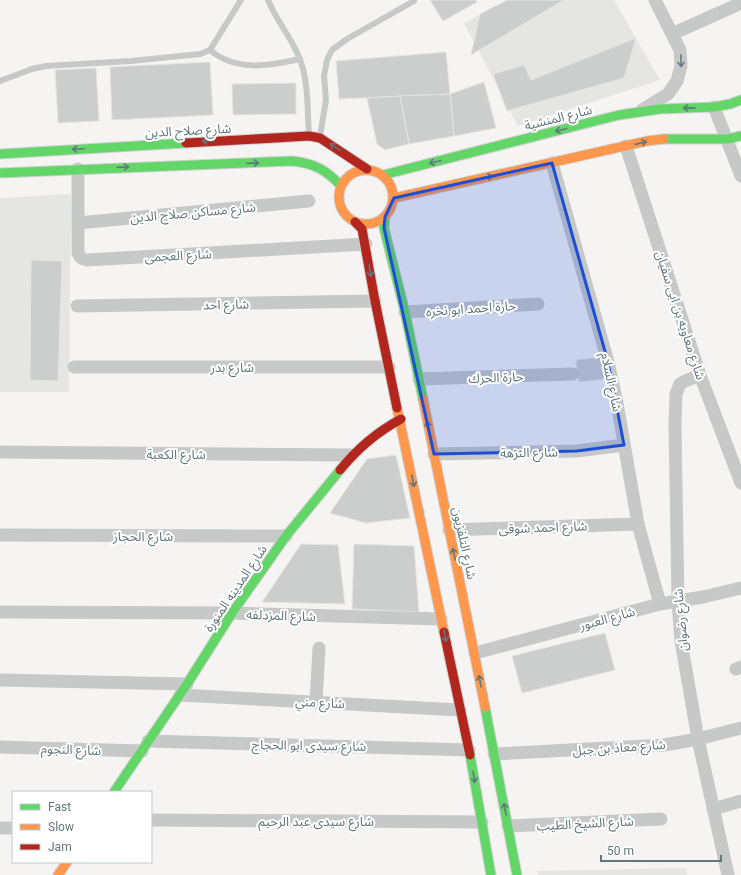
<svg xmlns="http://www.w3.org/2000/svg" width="741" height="875" font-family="Roboto,'Noto Sans Arabic',sans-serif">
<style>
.built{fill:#e5e6e4}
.building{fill:#cccece;stroke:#e4e4e3}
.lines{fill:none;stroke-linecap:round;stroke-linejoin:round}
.fast-casing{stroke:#d0d1d1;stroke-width:11}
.slow-casing{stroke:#d0d1d1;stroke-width:11}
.jam-casing{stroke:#d0d1d1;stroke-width:11}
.lane{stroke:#c7c9c9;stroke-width:6}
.street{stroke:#c7c9c9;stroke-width:13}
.fast{stroke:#63d668;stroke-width:9}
.slow{stroke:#ff974d;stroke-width:9}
.jam{stroke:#b3261e;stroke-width:9}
.oneway{stroke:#657b82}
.oneway2{stroke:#60777e}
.marked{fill:#1d4ed8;fill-opacity:0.2;stroke:#1d4ed8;stroke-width:3;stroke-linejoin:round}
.labels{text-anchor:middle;stroke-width:4;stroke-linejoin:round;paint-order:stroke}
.street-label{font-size:13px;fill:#60777e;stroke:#fff}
</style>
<rect width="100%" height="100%" fill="#f5f4f3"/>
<g class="built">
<path d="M507 0H614L660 80 518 126 464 23Z"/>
<path d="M71 194 69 392H0V198Z"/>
<path d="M686 868 687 875H538L537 871Z"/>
</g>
<g class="building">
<path d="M430 0H476L477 2 443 21Z"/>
<path d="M430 0H476L477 2 443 21Z"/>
<path d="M507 0H564L471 55 480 14Z"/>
<path d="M636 38 624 78 507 111 493 74 524 65 531 80Z"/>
<path d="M446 52 450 94 339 99 336 61Z"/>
<path d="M210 62 213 115 112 120 110 67Z"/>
<path d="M96 68 99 121 58 123 55 70Z"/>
<path d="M484 82 496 128 454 136 450 94Z"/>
<path d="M296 83V114L233 115 232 84Z"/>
<path d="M450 94 454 136 409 144 400 96Z"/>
<path d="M400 96 409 144 385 150 377 144 367 98Z"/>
<path d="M31 260 62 261 58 381 30 380Z"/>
<path d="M602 357 605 379 579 382 576 360Z"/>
<path d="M396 455 410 518 366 523 330 513 367 459Z"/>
<path d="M301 544 338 545 345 604 262 602Z"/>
<path d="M354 544 414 546 419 612 352 609Z"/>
<path d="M605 633 615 670 522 693 512 656Z"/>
</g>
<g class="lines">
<g class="fast-casing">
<g id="fast">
<path d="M664 139H727L741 136"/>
<path d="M0 154 186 143"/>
<path d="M0 173 292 161C313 163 327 170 341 186"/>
<path d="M383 175 619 115 660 109 714 107 730 104 741 100"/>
<path d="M385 217 384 228 405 312 423 399"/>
<path d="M485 707 517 875"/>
<path d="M470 755 491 875"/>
<path d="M114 792 187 684 232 613 286 536 340 470"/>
</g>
</g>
<g class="slow-casing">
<g id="slow">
<circle cx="366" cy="197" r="27"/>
<path d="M394 198 647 141 664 139"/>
<path d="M423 399 485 707"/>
<path d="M397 408 444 632"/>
<path d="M58 875 67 862"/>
</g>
</g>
<g class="jam-casing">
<g id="jam">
<path d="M186 143 309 136 320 138 367 169"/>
<path d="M355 222 362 229 375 301 397 408"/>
<path d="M340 470C357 449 377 432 401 419"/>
<path d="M444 632 470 755"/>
</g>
</g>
<g class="lane">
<path d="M268 0C276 20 291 37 299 57 309 81 307 109 309 134"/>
<path d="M210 50C236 72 269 66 300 59"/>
<path d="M0 81 32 69 46 66 131 61 200 54 210 50 241 0"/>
<path d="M320 136 326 100 324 76 327 60 332 50 347 39 414 1"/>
</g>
<g class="street">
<path d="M672 34 741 3"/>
<path d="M714 107 741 176"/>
<path d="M642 110 668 94 677 81 681 66 680 50 655 0"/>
<path d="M626 146 700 375 741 483"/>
<path d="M552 163 608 362 617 403 638 524 660 604"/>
<path d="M78 169V253C80 258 82 259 87 260L366 244"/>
<path d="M78 223 309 201"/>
<path d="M77 306 375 301"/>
<path d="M405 312 538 304"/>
<path d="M74 367H389"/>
<path d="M700 375 685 381 680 384 676 394 675 426 678 601 681 641 698 739 728 875"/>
<path d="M419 379 573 374"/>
<path d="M0 452 352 455"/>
<path d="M434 454 577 451 624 445"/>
<path d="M449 530 638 524"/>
<path d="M0 535 286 536"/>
<path d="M0 612 232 613 441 619"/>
<path d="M475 653 660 604 703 597 741 588"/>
<path d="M736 669 741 667"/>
<path d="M0 680 187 684"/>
<path d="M180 695 460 710"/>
<path d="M316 702 319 648"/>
<path d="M148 741 469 750"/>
<path d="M0 747 142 751"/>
<path d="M494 754 664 745 698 739 741 728"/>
<path d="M713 809 741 801"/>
<path d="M151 820 482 822"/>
<path d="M508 826 661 819"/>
<path d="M0 828H13"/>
</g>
<use href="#fast" class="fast"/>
<use href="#slow" class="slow"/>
<use href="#jam" class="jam"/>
</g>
<defs><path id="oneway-shaft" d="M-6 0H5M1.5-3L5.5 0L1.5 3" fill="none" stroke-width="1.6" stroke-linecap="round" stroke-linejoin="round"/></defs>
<use class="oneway" href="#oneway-shaft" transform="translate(681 61) rotate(89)"/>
<g class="oneway2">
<use href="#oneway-shaft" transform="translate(689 108) rotate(179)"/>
<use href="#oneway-shaft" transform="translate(561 130) rotate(166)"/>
<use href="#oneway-shaft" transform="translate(208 141) rotate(177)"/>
<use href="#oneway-shaft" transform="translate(641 143) rotate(-13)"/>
<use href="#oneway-shaft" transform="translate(335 147) rotate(-148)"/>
<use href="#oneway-shaft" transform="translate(78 149) rotate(177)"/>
<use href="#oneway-shaft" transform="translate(435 162) rotate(166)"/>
<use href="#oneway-shaft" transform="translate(253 163) rotate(-2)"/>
<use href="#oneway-shaft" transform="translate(123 167) rotate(-2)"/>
<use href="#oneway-shaft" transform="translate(487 177) rotate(-13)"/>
<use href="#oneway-shaft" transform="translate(370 271) rotate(80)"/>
<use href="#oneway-shaft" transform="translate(428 427) rotate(-101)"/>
<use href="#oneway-shaft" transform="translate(413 481) rotate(78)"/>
<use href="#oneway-shaft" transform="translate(454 554) rotate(-102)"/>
<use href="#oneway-shaft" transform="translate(445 636) rotate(78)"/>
<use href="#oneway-shaft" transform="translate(480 681) rotate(-101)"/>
<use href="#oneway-shaft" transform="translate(474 777) rotate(80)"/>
<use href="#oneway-shaft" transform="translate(505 809) rotate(-101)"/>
</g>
<path class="marked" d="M552 163 608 362 624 445 577 451 434 454 384 228 385 217 394 198Z"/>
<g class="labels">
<g class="street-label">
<text transform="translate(558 117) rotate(-14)" y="5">شارع المنشية</text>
<text transform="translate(188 130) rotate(-3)" y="5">شارع صلاح الدين</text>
<text transform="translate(193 212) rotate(-5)" y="5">شارع مساكن صلاح الدين</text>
<text transform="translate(178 255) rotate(-3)" y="5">شارع العجمى</text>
<text transform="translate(226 304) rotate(-1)" y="5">شارع احد</text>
<text transform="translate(471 308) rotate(-4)" y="5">حارة احمد ابو نخره</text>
<text transform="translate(681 315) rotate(72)" y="5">شارع معاويه بن ابى سفيان</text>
<text x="232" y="372">شارع بدر</text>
<text transform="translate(496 377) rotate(-2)" y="5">حارة الحرك</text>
<text transform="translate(612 382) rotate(78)" y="5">شارع السلام</text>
<text transform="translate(529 452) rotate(-1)" y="5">شارع النزهة</text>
<text x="176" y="459">شارع الكعبة</text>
<text transform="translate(543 527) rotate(-2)" y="5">شارع احمد شوقى</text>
<text x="143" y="541">شارع الحجاز</text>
<text transform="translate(465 543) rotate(78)" y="5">شارع التلفزيون</text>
<text transform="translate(235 588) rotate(-56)" y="5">شارع المدينه المنورة</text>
<text transform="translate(281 615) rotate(2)" y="5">شارع المزدلفه</text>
<text transform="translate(607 618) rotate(-15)" y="5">شارع العبور</text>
<text transform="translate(680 620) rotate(-95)" y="5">شارع رضوان</text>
<text transform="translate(320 702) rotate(3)" y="5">شارع مني</text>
<text transform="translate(309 745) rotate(1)" y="5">شارع سيدى ابو الحجاج</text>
<text transform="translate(619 747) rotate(-4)" y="5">شارع معاذ بن جبل</text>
<text transform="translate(71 749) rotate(2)" y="5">شارع النجوم</text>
<text x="316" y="826">شارع سيدى عبد الرحيم</text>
<text transform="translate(585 823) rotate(-3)" y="5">شارع الشيخ الطيب</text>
</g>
</g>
<rect x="12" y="791" width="140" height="72" fill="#ffffff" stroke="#bfc9cb"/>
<rect x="20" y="804" width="20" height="6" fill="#63d668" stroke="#bfc9cb"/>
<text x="48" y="811" font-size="12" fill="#60777e">Fast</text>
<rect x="20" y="824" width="20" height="6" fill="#ff974d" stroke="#bfc9cb"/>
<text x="48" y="831" font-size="12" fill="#60777e">Slow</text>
<rect x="20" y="844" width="20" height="6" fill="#b3261e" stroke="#bfc9cb"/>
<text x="48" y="851" font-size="12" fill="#60777e">Jam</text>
<path d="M601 855v6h120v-6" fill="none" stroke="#60777e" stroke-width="2"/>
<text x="607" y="855" font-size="12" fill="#60777e" stroke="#ffffff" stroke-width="3" paint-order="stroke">50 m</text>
</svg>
